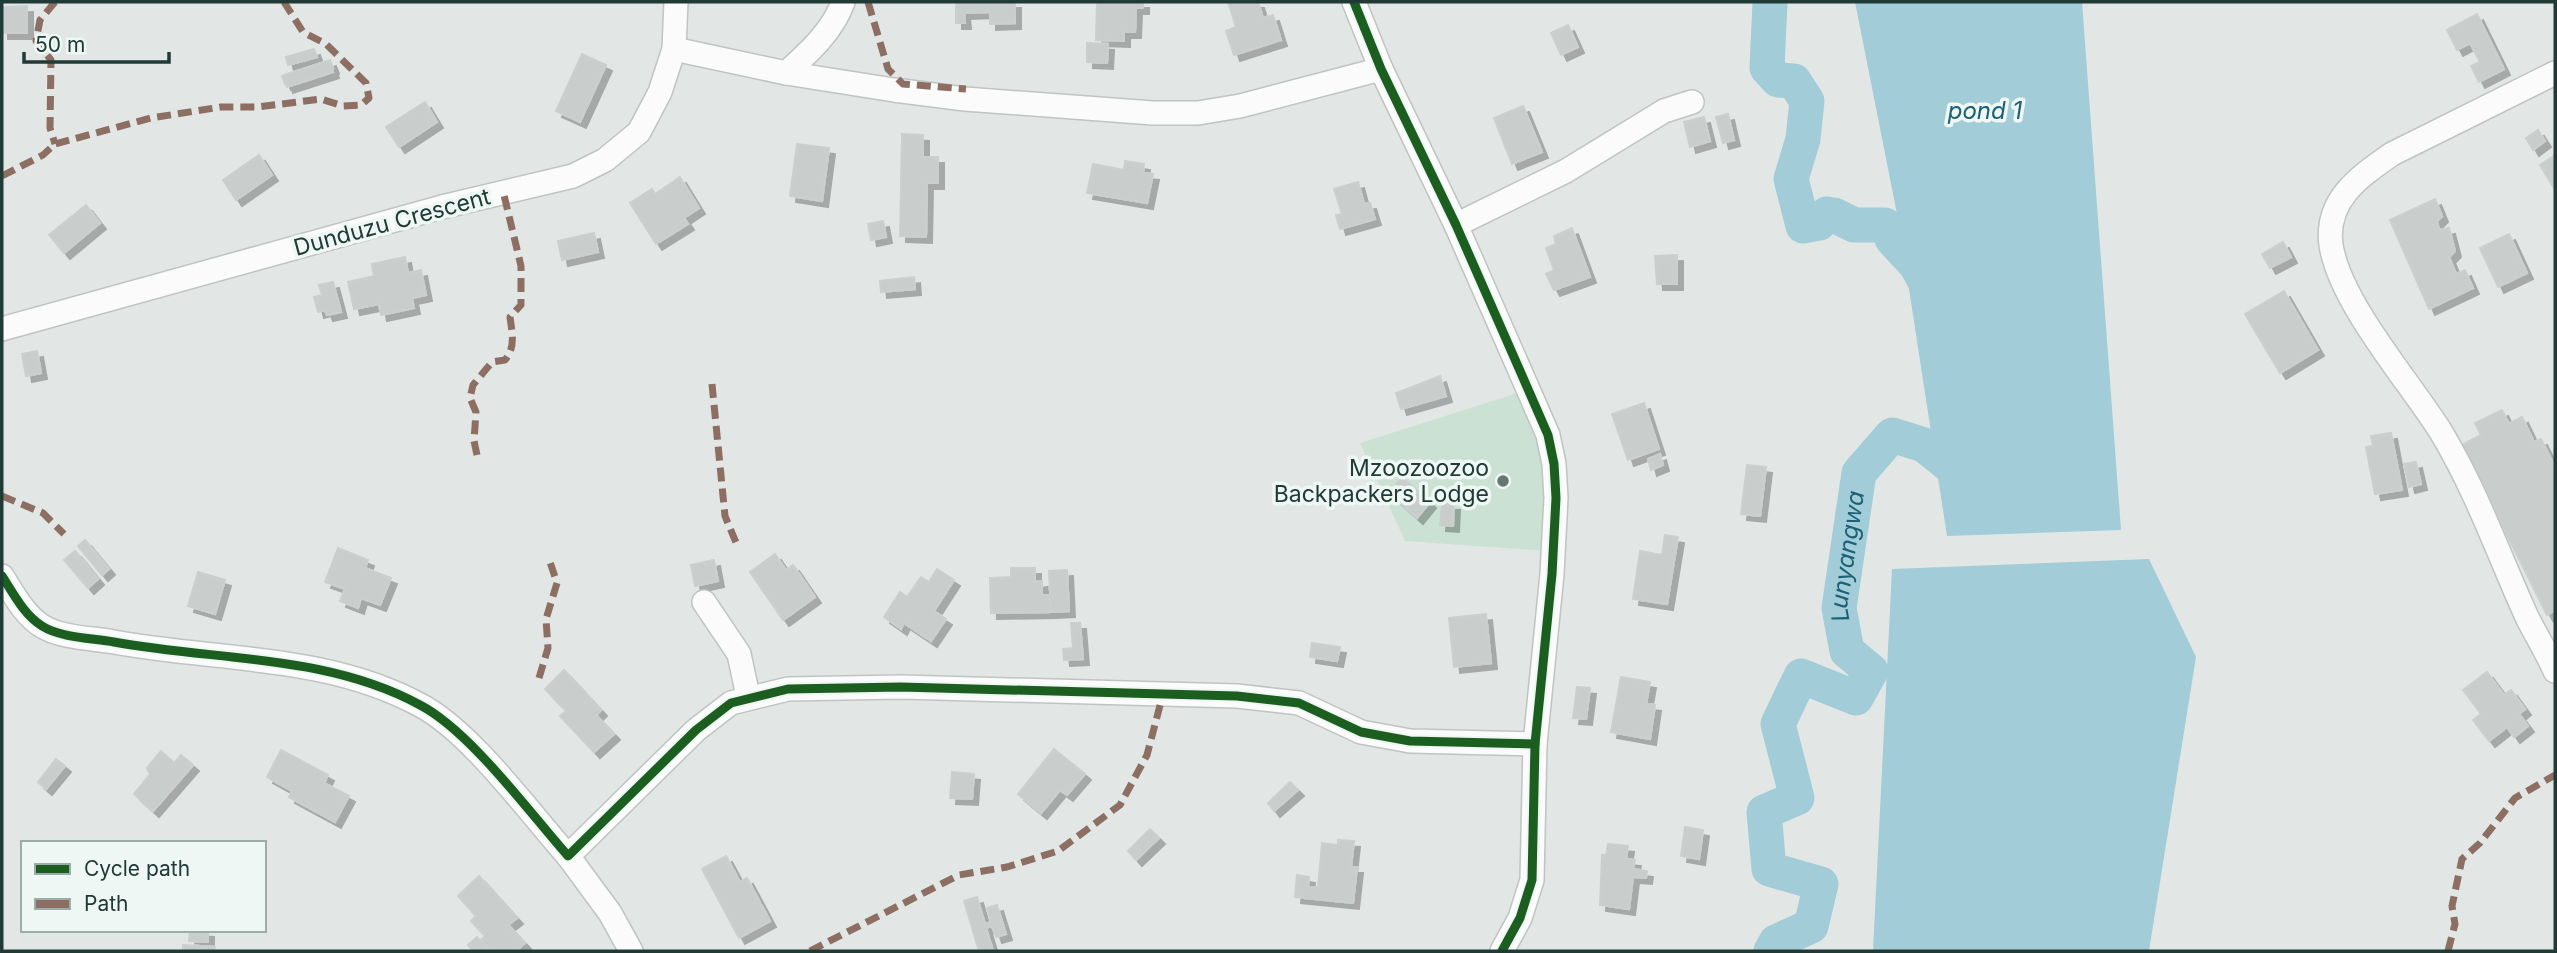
<svg xmlns="http://www.w3.org/2000/svg" width="2557" height="953" font-family="Inter,sans-serif">
<style>
.green{fill:#cae1d3}
.water{fill:#a2ccd7}
.lines{fill:none;stroke-linecap:round;stroke-linejoin:round}
.river{stroke:#a2ccd7;stroke-width:35}
.building{fill:#c9cecc;stroke:#cbd0ce;stroke-width:2;filter:url(#shadow)}
.street-casing{stroke:#bfc4c2;stroke-width:26}
.street{stroke:#fbfbfb;stroke-width:23}
.quiet{stroke:#8d6e63;stroke-width:7;stroke-dasharray:14 7;stroke-linecap:butt}
.cycleway-casing{stroke:#eff7f4;stroke-width:13}
.cycleway{stroke:#1b5e20;stroke-width:9}
.poi-dot{fill:#647773;stroke:#eff7f4;stroke-width:2.5}
.labels{text-anchor:middle;stroke-width:7;stroke-linejoin:round;paint-order:stroke}
.street-label{font-size:23px;fill:#203b35;stroke:#eff7f4}
.poi-label{font-size:23px;fill:#203b35;stroke:#eff7f4;text-anchor:end}
.water-label{font-size:24px;font-style:italic;fill:#1a6076;stroke:#eff7f4}
</style>
<defs>
<filter id="shadow"><feDropShadow dx="6" dy="6" stdDeviation="0" flood-color="#0004"/></filter>
</defs>
<rect width="100%" height="100%" fill="#e2e7e5"/>
<path class="green" d="M1524 391 1541 428 1549 551 1405 541 1360 443Z"/>
<g class="water">
<path d="M1855 2H2082L2121 530 1947 536 1899 224Z"/>
<path d="M2149 559 2196 657 2149 951H1873L1892 569Z"/>
</g>
<g class="lines">
<g class="river">
<path d="M1770 2 1767 68 1778 80 1794 81 1807 101 1803 139 1791 179 1803 226 1819 223 1827 214 1834 215 1854 225H1885L1889 228 1892 239 1916 265 1925 281 1933 278"/>
<path id="s1" d="M1771 951 1776 942 1811 926 1821 884 1769 869 1764 812 1797 798 1778 724 1801 676 1856 698 1871 671 1847 651 1839 608 1859 473 1892 435 1924 445 1950 466 1975 455"/>
</g>
</g>
<g class="building">
<path d="M1015 2V23L990 24V12L964 13 965 23H956V3Z"/>
<path d="M1097 2H1143V8H1136L1135 32H1124V41L1096 40Z"/>
<path d="M1228 2H1258L1263 18 1273 15 1281 40 1234 55 1226 31 1236 27Z"/>
<path d="M27 6V33H2V7Z"/>
<path d="M2477 14 2504 69 2479 82 2471 66 2480 62 2470 43 2457 50 2447 30Z"/>
<path d="M1568 25 1578 47 1561 55 1551 33Z"/>
<path d="M1087 43 1108 44 1107 63 1087 62Z"/>
<path d="M314 49 317 57 288 65 286 57Z"/>
<path d="M582 54 606 65 580 122 556 111Z"/>
<path d="M330 60 333 68 285 84 282 76Z"/>
<path d="M329 61 333 72 287 87 284 75Z"/>
<path d="M425 102 437 122 399 147 386 127Z"/>
<path d="M1523 106 1542 152 1512 164 1494 118Z"/>
<path d="M1728 114 1734 140 1723 143 1716 117Z"/>
<path d="M1704 117 1710 141 1690 147 1684 122Z"/>
<path d="M2538 130 2545 141 2533 150 2526 138Z"/>
<path d="M902 134 923 135V157H938V183H927L926 237 900 236Z"/>
<path d="M797 144 829 148 822 201 790 196Z"/>
<path d="M259 155 272 175 236 200 223 180Z"/>
<path d="M2555 155V190L2540 165Z"/>
<path d="M1125 161 1144 164 1143 173 1153 174 1147 203 1087 193 1093 164 1124 170Z"/>
<path d="M680 177 699 208 684 218 688 224 656 244 630 203 652 189 655 194Z"/>
<path d="M1358 182 1364 204 1370 203 1375 219 1340 229 1336 215 1342 214 1334 189Z"/>
<path d="M2435 199 2442 216 2437 221 2439 230 2449 228 2455 251 2449 257 2456 274 2465 270 2473 288 2429 309 2390 220Z"/>
<path d="M86 205 100 223 64 253 49 235Z"/>
<path d="M883 221 886 237 871 240 868 224Z"/>
<path d="M1572 228 1590 277 1554 290 1546 274 1554 270 1546 248 1556 244 1554 236Z"/>
<path d="M594 233 598 252 562 260 558 241Z"/>
<path d="M2509 234 2527 273 2498 287 2480 248Z"/>
<path d="M2283 242 2291 257 2270 268 2262 254Z"/>
<path d="M1677 255V284H1657L1655 256Z"/>
<path d="M405 257 408 273 421 270 426 295 412 298 414 308 381 315 379 304 354 309 348 282 374 276 372 264Z"/>
<path d="M914 277 915 289 881 292 880 281Z"/>
<path d="M333 282 341 312 327 315 325 310 318 312 314 297 322 295 319 285Z"/>
<path d="M2284 291 2318 350 2280 373 2245 314Z"/>
<path d="M37 351 41 373 26 376 22 354Z"/>
<path d="M1440 376 1446 396 1401 409 1396 393Z"/>
<path d="M1644 403 1659 449 1628 460 1612 414Z"/>
<path d="M2502 410 2509 424 2522 417 2534 442 2541 439 2555 467V610L2547 615 2462 445 2481 435 2475 423Z"/>
<path d="M2391 433 2402 490 2375 494 2366 447 2373 446 2371 436Z"/>
<path d="M1660 454 1663 465 1651 470 1648 459Z"/>
<path d="M2416 462 2421 484 2409 487 2404 464Z"/>
<path d="M1747 465 1766 467 1760 516 1741 514Z"/>
<path d="M1402 477 1430 502 1417 518 1389 493Z"/>
<path d="M1442 504H1454L1453 526 1440 525Z"/>
<path d="M1665 535 1678 537 1667 604 1633 599 1640 551 1662 555Z"/>
<path d="M85 540 109 569 102 575 78 546Z"/>
<path d="M338 548 368 560 365 568 391 578 380 605 361 598 358 608 340 601 345 589 325 582Z"/>
<path d="M75 551 98 579 88 588 64 560Z"/>
<path d="M775 554 786 570 793 565 815 597 783 620 750 572Z"/>
<path d="M714 560 718 581 695 586 691 565Z"/>
<path d="M1011 568H1035V582L1042 581V595H1050L1051 612 991 613 990 578 1011 577Z"/>
<path d="M937 569 954 580 934 611 946 619 931 641 904 623 901 629 884 617 900 592 907 597 921 577 929 582Z"/>
<path d="M1067 570 1069 611 1051 612 1049 571Z"/>
<path d="M198 572 225 580 215 614 188 606Z"/>
<path d="M1486 614 1491 663 1454 667 1449 618Z"/>
<path d="M1071 623H1080L1083 659 1064 660 1063 649 1073 648Z"/>
<path d="M1312 643 1340 647 1337 661 1310 657Z"/>
<path d="M564 670 601 710 596 715 614 734 594 752 560 716 566 711 545 689Z"/>
<path d="M2487 672 2504 695 2511 690 2525 709 2519 714 2528 726 2514 737 2507 727 2489 741 2473 720 2481 714 2463 690Z"/>
<path d="M1621 677 1650 682 1646 704 1655 705 1650 739 1611 732Z"/>
<path d="M1577 687 1590 688 1586 719 1573 718Z"/>
<path d="M1054 749 1085 774 1067 795 1060 790 1041 813 1018 794Z"/>
<path d="M281 750 328 775 324 783 349 796 335 822 289 797 292 791 267 777Z"/>
<path d="M161 751 174 763 181 755 193 765 153 811 134 794 150 774 147 768Z"/>
<path d="M56 759 65 766 46 789 38 782Z"/>
<path d="M952 772 974 774 972 799 950 798Z"/>
<path d="M1290 782 1298 790 1274 811 1268 803Z"/>
<path d="M1685 827 1703 830 1699 859 1681 856Z"/>
<path d="M1150 829 1159 838 1136 860 1128 851Z"/>
<path d="M1338 840 1354 841 1351 867H1357L1353 903 1295 897 1297 875 1309 877 1308 887H1318L1322 843 1338 845Z"/>
<path d="M1608 844 1628 846 1626 859 1635 860 1633 869 1647 871 1646 878 1633 877 1629 909 1600 905 1602 855H1606Z"/>
<path d="M726 856 740 882 747 878 770 921 739 938 702 869Z"/>
<path d="M479 876 517 918 508 925 525 943 516 951H491L481 940 485 936 471 921 476 916 458 896Z"/>
<path d="M977 897 985 924 991 922 987 908 997 905 1006 934 996 937 992 926 986 928 993 951H979L964 901Z"/>
<path d="M190 930 208 931V942L189 941Z"/>
<path d="M477 937 489 951H473L468 945Z"/>
<path d="M183 945 215 947 214 951H183Z"/>
</g>
<g class="lines">
<g class="street-casing">
<g id="street">
<path d="M1354 2 1381 69 1456 225 1517 364 1548 435 1554 464 1556 498 1552 574 1535 744 1532 880 1520 918 1502 951"/>
<path d="M674 49 786 73 894 90 965 99 1153 113H1198L1240 106 1381 69"/>
<path d="M786 73C808 53 833 31 843 2"/>
<path d="M2555 73 2392 154C2359 177 2325 200 2331 245 2340 303 2409 381 2441 432 2476 490 2498 553 2526 615 2535 634 2547 652 2555 671"/>
<path d="M1456 225 1566 171 1664 111 1692 102"/>
<path d="M2 329 442 207 573 176 605 160 639 132 660 92 674 49 676 2"/>
<path d="M2 576C13 593 24 615 42 626 61 638 92 638 114 642 217 661 326 654 420 705 470 731 529 812 568 856L696 730 731 703 788 689 901 687 1237 696 1299 703 1361 732 1410 741 1535 744"/>
<path d="M704 602 739 654 748 696"/>
<path d="M568 856 610 913 631 951"/>
</g>
</g>
<use href="#street" class="street"/>
<g class="quiet">
<path d="M55 2 40 20 36 41 51 60 50 128 55 144"/>
<path d="M868 2 888 69 903 84 966 89"/>
<path d="M2 176 43 155 55 144 151 118 221 107H258L321 99 343 106 361 105 369 98 366 83 326 44 303 32 284 2"/>
<path d="M712 384 725 516 737 545"/>
<path d="M477 455 474 441 476 412 470 398 473 385 492 362 505 360C516 347 512 333 510 317L521 305V266L503 191"/>
<path d="M2 496 43 513 64 534"/>
<path d="M539 678 548 648 546 619 557 583 549 559"/>
<path d="M810 951 959 875 1007 867 1058 851 1120 805 1147 755 1163 694"/>
<path d="M2448 951 2455 924 2452 906 2462 859 2480 843 2515 798 2555 775"/>
</g>
<g class="cycleway-casing">
<g id="cycleway">
<path d="M1354 2 1381 69 1456 225 1517 364 1548 435 1554 464 1556 498 1552 574 1535 744 1532 880 1520 918 1502 951"/>
<path d="M2 576C13 593 24 615 42 626 61 638 92 638 114 642 217 661 326 654 420 705 470 731 529 812 568 856L696 730 731 703 788 689 901 687 1237 696 1299 703 1361 732 1410 741 1535 744"/>
</g>
</g>
<use href="#cycleway" class="cycleway"/>
</g>
<circle class="poi-dot" cx="1503" cy="481" r="7"/>
<g class="labels">
<g class="street-label">
<text transform="translate(392 222) rotate(-15)" y="8">Dunduzu Crescent</text>
</g>
<g class="poi-label">
<text x="1489" y="476">Mzoozoozoo<tspan x="1489" dy="26">Backpackers Lodge</tspan></text>
</g>
<g class="water-label">
<text x="1985" y="119">pond 1</text>
<text dy="8" stroke="none"><textPath href="#s1" startOffset="586">Lunyangwa</textPath></text>
</g>
</g>
<rect width="2557" height="953" fill="none" stroke="#203b35" stroke-width="7"/>
<rect x="21" y="841" width="245" height="91" fill="#eff7f4" stroke="#9caca8" stroke-width="2"/>
<rect x="35" y="864" width="35" height="10" fill="#1b5e20" stroke="#9caca8" stroke-width="2"/>
<text x="84" y="876" font-size="21" fill="#203b35">Cycle path</text>
<rect x="35" y="899" width="35" height="10" fill="#8d6e63" stroke="#9caca8" stroke-width="2"/>
<text x="84" y="911" font-size="21" fill="#203b35">Path</text>
<path d="M24 52v10h145v-10" fill="none" stroke="#203b35" stroke-width="3.5"/>
<text x="35" y="52" font-size="21" fill="#203b35" stroke="#eff7f4" stroke-width="5" paint-order="stroke">50 m</text>
</svg>
